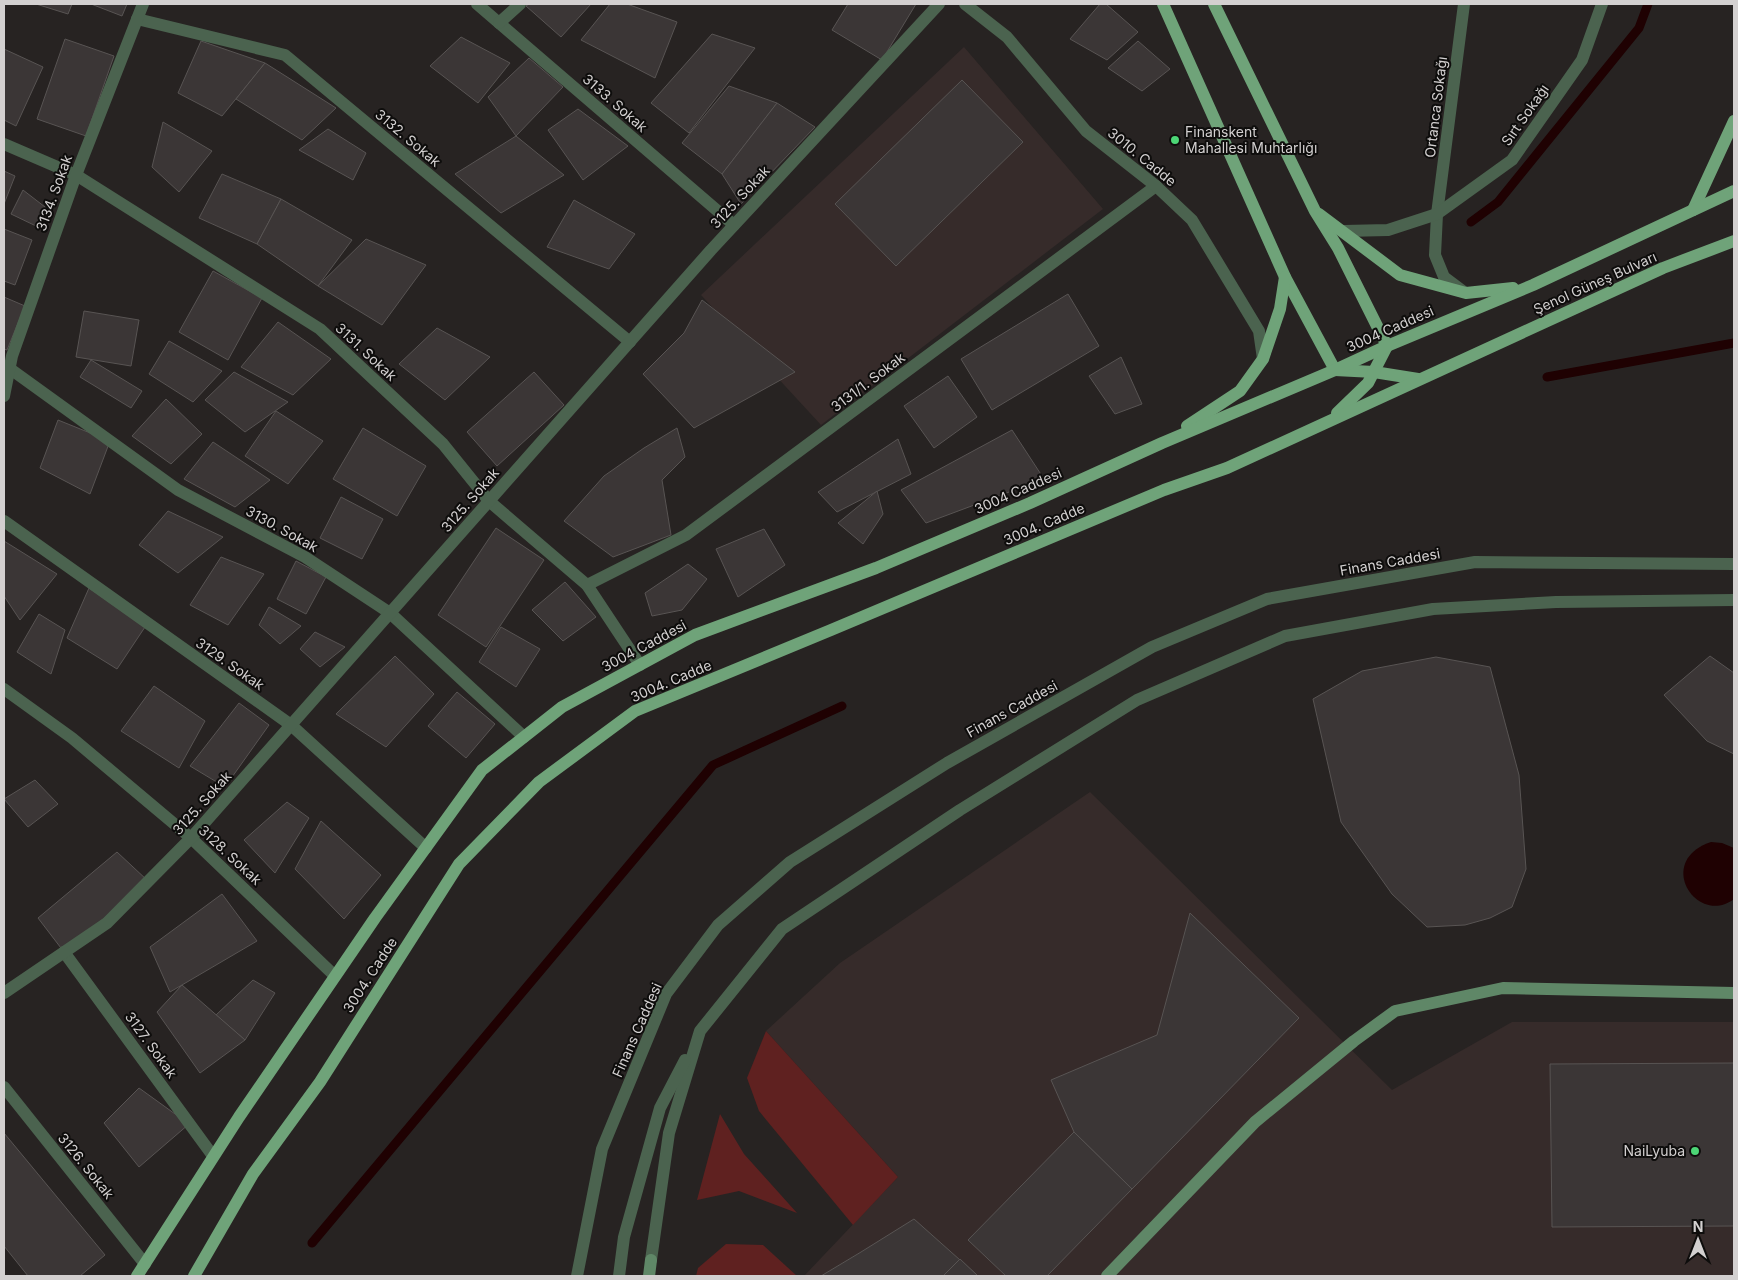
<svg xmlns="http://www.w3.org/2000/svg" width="1738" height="1280" font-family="Inter,sans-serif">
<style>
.built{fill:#362b2a}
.green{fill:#5f2120}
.water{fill:#1f0102}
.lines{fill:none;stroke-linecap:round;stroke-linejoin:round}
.stream{stroke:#1f0102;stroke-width:9}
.building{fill:#3b3636;stroke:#585453}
.minor{stroke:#4b634f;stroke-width:12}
.tertiary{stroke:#4b634f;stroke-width:12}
.secondary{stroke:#5f8767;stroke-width:12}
.primary{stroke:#6fa379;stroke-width:12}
.poi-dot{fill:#4cd676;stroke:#0e0d0c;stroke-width:2}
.labels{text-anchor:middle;stroke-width:4;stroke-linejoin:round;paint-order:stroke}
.street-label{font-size:14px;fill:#d3d0d0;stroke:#0e0d0c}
.poi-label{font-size:14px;fill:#d3d0d0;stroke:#0e0d0c;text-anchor:start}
</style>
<rect width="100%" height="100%" fill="#272322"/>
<g class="built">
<path d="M964 47 1103 209 821 425 701 295Z"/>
<path d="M1090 792 1392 1090 1512 1022H1734V1276H804L898 1177 766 1031 840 963Z"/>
</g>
<g class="green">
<path d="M766 1031 898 1177 853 1225 759 1111 747 1078Z"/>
<path d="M720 1114 744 1154 797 1213 739 1191 697 1200Z"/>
<path d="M726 1244 763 1245 797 1276H696L698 1268Z"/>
</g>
<path class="water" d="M1711 842 1722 843 1734 848V899C1697 927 1654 861 1711 842Z"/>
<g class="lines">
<g class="stream">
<path d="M1471 222 1498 202 1639 28 1648 4"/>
<path d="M1547 377 1734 343"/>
<path d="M312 1243 713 765 842 706"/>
</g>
</g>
<g class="building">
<path d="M36 4H72L68 14Z"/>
<path d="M91 4H127L122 16Z"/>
<path d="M529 4H591L561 37 526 6Z"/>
<path d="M610 4H627L677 22 655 78 581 40Z"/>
<path d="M848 4H916L882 60 832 30Z"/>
<path d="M1100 4H1106L1138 32 1107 60 1070 39Z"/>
<path d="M712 34 755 48 689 133 651 103Z"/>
<path d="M461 37 510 63 478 103 430 66Z"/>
<path d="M65 39 114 56 86 136 37 119Z"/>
<path d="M201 41 265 63 222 116 178 93Z"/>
<path d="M1138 41 1170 69 1142 91 1108 68Z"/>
<path d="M4 49 43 67 16 126 4 120Z"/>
<path d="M529 58 563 87 516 136 488 97Z"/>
<path d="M265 63 336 108 302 140 236 99Z"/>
<path d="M962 80 1023 142 896 266 835 204Z"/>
<path d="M729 86 777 103 722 174 682 143Z"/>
<path d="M777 103 815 127 741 204 722 174Z"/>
<path d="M578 109 628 146 583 180 548 130Z"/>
<path d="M163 122 212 151 179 192 152 167Z"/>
<path d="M328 129 366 153 353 180 299 150Z"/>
<path d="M516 136 564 175 501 213 455 174Z"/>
<path d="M4 171 15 176 4 204Z"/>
<path d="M222 174 281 199 257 244 199 218Z"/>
<path d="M23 190 45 207 36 226 11 214Z"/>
<path d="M281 199 352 240 318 286 257 244Z"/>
<path d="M574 200 635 234 609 269 547 247Z"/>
<path d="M4 229 32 240 15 285 4 281Z"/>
<path d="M366 239 426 265 382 325 318 286Z"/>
<path d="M213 271 262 298 228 360 179 332Z"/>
<path d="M1068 294 1099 346 992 410 961 359Z"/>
<path d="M4 297 25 306 7 350 4 349Z"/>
<path d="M702 300 795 372 694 428 643 374 684 333Z"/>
<path d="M84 311 139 320 131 366 76 357Z"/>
<path d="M278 322 331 359 293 395 241 367Z"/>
<path d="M437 328 490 357 445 400 399 364Z"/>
<path d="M169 341 222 371 193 402 149 374Z"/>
<path d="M1121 357 1142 404 1115 414 1089 376Z"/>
<path d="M91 360 142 391 131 408 80 377Z"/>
<path d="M234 372 288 402 245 432 205 400Z"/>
<path d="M534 372 564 405 497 466 467 432Z"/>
<path d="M948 376 977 417 934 448 904 406Z"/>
<path d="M166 399 202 434 171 464 132 436Z"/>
<path d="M276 411 323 441 288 484 245 456Z"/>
<path d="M58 420 110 441 90 494 40 468Z"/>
<path d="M363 428 426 466 397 516 333 479Z"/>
<path d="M677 428 685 457 662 480 671 535 613 557 564 521 604 476 644 448Z"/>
<path d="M1012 430 1044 479 926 523 901 490Z"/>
<path d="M898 439 911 474 837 512 818 492Z"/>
<path d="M213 442 270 480 235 507 184 479Z"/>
<path d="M877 491 883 514 863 544 838 523Z"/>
<path d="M341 497 383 519 362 559 320 538Z"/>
<path d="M168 511 223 537 178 573 139 545Z"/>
<path d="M496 528 544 560 486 647 438 615Z"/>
<path d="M764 529 785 565 738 597 716 549Z"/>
<path d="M4 541 57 574 20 620 4 596Z"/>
<path d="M221 557 264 574 228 625 190 605Z"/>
<path d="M296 561 326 577 306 614 277 599Z"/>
<path d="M688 564 707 579 682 610 652 616 645 593Z"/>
<path d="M565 582 596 617 563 641 532 610Z"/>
<path d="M89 588 145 627 117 669 67 638Z"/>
<path d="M269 607 301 626 280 644 259 625Z"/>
<path d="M39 614 65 630 51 674 17 652Z"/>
<path d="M501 627 540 649 516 687 479 662Z"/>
<path d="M315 632 345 647 320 667 300 649Z"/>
<path d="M395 656 434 694 386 747 336 714Z"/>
<path d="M1710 656 1734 673V754L1707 741 1664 695Z"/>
<path d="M1436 657 1490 667 1519 775 1526 869 1512 907 1490 918 1465 925 1427 927 1392 894 1341 822 1313 699 1362 671Z"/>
<path d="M154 686 205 721 179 768 121 731Z"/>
<path d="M457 692 495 724 466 758 428 726Z"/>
<path d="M239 703 269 725 225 787 190 766Z"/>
<path d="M35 780 58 804 28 827 4 799Z"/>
<path d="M287 802 309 818 275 873 244 840Z"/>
<path d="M321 821 381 875 344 919 295 869Z"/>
<path d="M117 852 148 881 64 952 38 918Z"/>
<path d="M222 894 257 941 170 992 150 947Z"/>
<path d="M1190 913 1299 1018 1132 1189 1074 1132 1051 1080 1157 1035Z"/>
<path d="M253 980 275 993 245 1040 216 1015Z"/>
<path d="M182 985 245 1040 200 1073 157 1012Z"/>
<path d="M1734 1063V1226L1552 1227 1550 1064Z"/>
<path d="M139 1088 189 1124 139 1167 104 1123Z"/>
<path d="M1074 1132 1132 1189 1047 1276H1006L968 1240Z"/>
<path d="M4 1133 105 1255 80 1276H28L4 1246Z"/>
<path d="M914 1219 978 1276H821L861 1252Z"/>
<path d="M960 1259 978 1276H943Z"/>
</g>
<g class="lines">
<g class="minor">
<path d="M477 4 734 225"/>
<path d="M1464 4 1437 214 1435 255 1444 277 1464 292"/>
<path d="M137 19 285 55 630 342"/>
<path d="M499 23 520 4"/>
<path d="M4 144 76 175 320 329 443 444 489 501 587 585 640 665"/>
<path d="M1344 231 1388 230 1437 214 1512 160 1582 60 1602 4"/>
<path d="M9 368 178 490 305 557 390 613 524 737"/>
<path d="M4 396 12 356 76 175 143 4"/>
<path d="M4 521 291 725 426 848"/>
<path d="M587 585 686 535 1156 186"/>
<path d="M4 689 72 738 191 838 335 976"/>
<path d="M64 952 213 1156"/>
<path d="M4 993 107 923 191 838 711 250 939 4"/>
<path d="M4 1087 145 1264"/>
</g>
<g class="tertiary">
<path d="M965 4 1007 37 1086 131 1156 186 1192 220 1259 331 1263 359"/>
<path d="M651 1260 669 1133 700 1031 782 929 960 810 1137 700 1285 636 1433 609 1556 602 1734 600"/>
<path d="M577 1276 602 1149 666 994 718 925 790 862 947 763 1152 647 1267 599 1475 562 1734 564"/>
<path d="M619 1276 624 1237 660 1108 685 1060"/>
</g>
<g class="secondary">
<path d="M649 1276 651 1260"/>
<path d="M1107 1276 1255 1122 1354 1041 1395 1011 1503 988 1734 993"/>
</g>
<g class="primary">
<path d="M1163 4 1285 277 1335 370 1374 372 1418 379"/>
<path d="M1214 4 1315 211 1338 248 1387 346 1368 383 1337 413"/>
<path d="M1693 210 1734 121"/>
<path d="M1319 214 1400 275 1466 293 1513 288"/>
<path d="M1187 426 1240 391 1263 359 1280 309 1285 277"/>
<path d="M137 1276 239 1117 375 918 482 770 562 707 695 635 876 568 1030 503 1162 443 1335 370 1387 346 1533 285 1734 191"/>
<path d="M194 1276 253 1174 320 1082 459 864 539 782 635 711 831 630 1164 490 1227 468 1663 268 1734 241"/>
</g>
</g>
<g class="poi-dot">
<circle cx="1175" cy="140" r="5"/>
<circle cx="1695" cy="1151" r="5"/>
</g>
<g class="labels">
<g class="street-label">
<text transform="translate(615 103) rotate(41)" y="5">3133. Sokak</text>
<text transform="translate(1436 107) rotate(-83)" y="5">Ortanca Sokağı</text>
<text transform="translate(1525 115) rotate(-55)" y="5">Sırt Sokağı</text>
<text transform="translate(408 138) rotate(40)" y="5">3132. Sokak</text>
<text transform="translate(1142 157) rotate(39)" y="5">3010. Cadde</text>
<text transform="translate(54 193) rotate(-70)" y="5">3134. Sokak</text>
<text transform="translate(740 197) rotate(-47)" y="5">3125. Sokak</text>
<text transform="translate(1595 283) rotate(-24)" y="5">Şenol Güneş Bulvarı</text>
<text transform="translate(1390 329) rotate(-24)" y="5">3004 Caddesi</text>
<text transform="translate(366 352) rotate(43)" y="5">3131. Sokak</text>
<text transform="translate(868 382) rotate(-37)" y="5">3131/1. Sokak</text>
<text transform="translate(1018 491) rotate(-24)" y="5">3004 Caddesi</text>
<text transform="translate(470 500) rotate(-49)" y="5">3125. Sokak</text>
<text transform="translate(1044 524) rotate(-23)" y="5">3004. Cadde</text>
<text transform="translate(282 529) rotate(29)" y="5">3130. Sokak</text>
<text transform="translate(1390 562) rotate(-10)" y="5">Finans Caddesi</text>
<text transform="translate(644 646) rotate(-28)" y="5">3004 Caddesi</text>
<text transform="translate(230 664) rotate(35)" y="5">3129. Sokak</text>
<text transform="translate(671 681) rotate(-23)" y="5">3004. Cadde</text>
<text transform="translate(1012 709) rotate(-29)" y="5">Finans Caddesi</text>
<text transform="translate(202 803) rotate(-48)" y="5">3125. Sokak</text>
<text transform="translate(230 855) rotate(43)" y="5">3128. Sokak</text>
<text transform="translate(370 975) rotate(-57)" y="5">3004. Cadde</text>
<text transform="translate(637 1030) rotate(-66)" y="5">Finans Caddesi</text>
<text transform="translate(151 1045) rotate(54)" y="5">3127. Sokak</text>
<text transform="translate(86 1166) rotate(51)" y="5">3126. Sokak</text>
</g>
<g class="poi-label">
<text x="1185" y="137">Finanskent<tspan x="1185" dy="16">Mahallesi Muhtarlığı</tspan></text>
<text x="1685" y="1156" text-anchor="end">NaiLyuba</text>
</g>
</g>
<rect width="1738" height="1280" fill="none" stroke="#d3d0d0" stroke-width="10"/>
<g transform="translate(1698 1240)" stroke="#0e0d0c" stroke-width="4" paint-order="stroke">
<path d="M0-4L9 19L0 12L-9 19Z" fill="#d3d0d0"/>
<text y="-8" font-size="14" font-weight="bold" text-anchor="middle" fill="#d3d0d0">N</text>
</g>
</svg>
